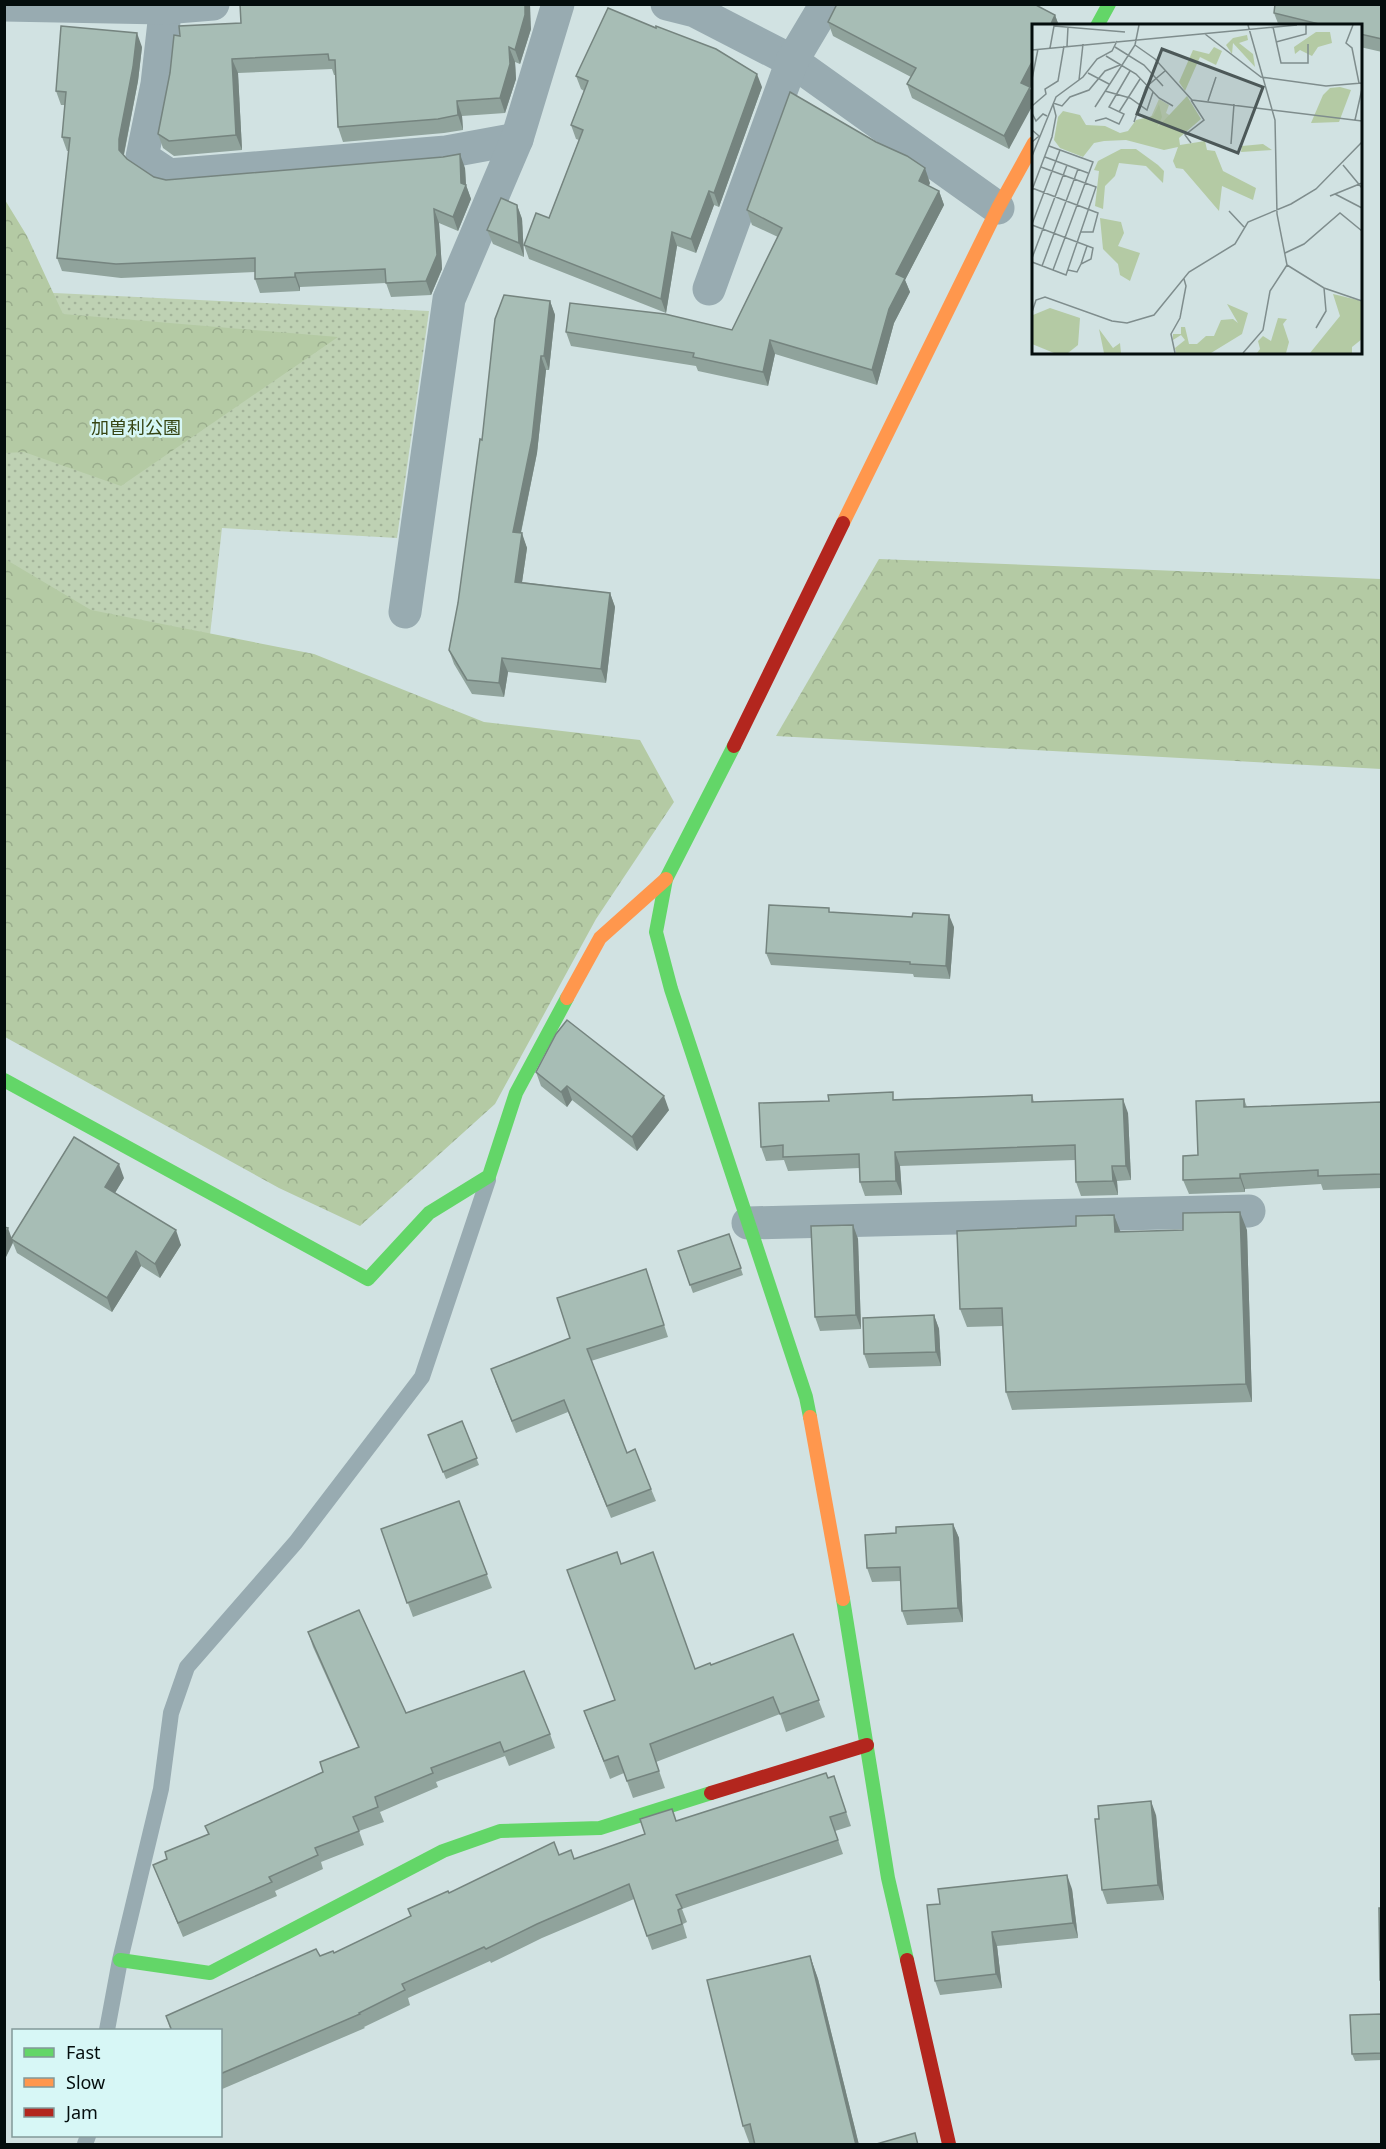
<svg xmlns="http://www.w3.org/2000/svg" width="1386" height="2149" font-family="'Noto Sans','Noto Sans JP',sans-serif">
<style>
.green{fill:url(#green-dots)}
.forest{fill:url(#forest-crowns)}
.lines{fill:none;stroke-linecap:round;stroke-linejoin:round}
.lane{stroke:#98abb1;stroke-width:16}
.street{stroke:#98abb1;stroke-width:33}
.fast{stroke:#63d668;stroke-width:14}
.slow{stroke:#ff974d;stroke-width:14}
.jam{stroke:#b3261e;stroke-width:14}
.wall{fill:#90a39c}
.shaded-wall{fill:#75847f}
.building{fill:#a7bdb5;stroke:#75847f;stroke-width:1.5}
.labels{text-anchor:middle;stroke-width:5;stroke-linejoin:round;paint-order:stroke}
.park-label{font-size:18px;fill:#354412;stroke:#d7f7f6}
.inset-road{fill:none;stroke:#7f8d8d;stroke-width:1.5}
.view{fill:#4c5858;fill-opacity:0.15;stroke:#4c5858;stroke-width:3}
.inset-edge{fill:none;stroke:#040d0d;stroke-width:3}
</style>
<defs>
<pattern id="green-dots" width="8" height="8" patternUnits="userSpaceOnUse" patternTransform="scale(1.5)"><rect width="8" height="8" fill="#bed1b3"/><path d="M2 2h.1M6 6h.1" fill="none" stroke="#a2b299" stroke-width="1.8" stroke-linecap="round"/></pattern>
<pattern id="forest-crowns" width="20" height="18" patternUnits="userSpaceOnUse" patternTransform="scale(1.5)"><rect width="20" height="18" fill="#b4caa4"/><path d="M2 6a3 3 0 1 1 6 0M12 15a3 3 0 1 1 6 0" fill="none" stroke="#99ac8c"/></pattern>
</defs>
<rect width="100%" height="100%" fill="#d1e2e2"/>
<path class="green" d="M5 286 34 292 429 311 397 538 222 528 209 644 5 619Z"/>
<g class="forest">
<path d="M5 200 27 236 63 314 338 337 121 486 24 452 5 453Z"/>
<path d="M5 559 91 610 314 654 484 722 640 740 674 802 596 919 495 1104 360 1226 279 1188 5 1037Z"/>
<path d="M879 559 1381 579V769L776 736Z"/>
</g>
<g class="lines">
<g class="lane">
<path d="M107 2030 120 1960 161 1789 171 1713 187 1667 296 1542 422 1377 488 1180"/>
<path d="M85 2144 88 2136"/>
</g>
<g class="street">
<path d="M166 4 157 84 142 157 169 175 446 152 517 139"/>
<path d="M667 4 695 11 792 61 998 208"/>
<path d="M4 5 164 8 213 4"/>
<path d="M709 289 792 61 826 4"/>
<path d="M405 612 449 299 517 139 558 4"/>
<path d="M748 1223 1249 1211"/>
</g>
<g class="fast">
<path d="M1097 26 1109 4"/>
<path d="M734 746 666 879 656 932 671 989 806 1397 810 1417"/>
<path d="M4 1080 368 1279 429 1213 489 1176 516 1093 567 998"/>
<path d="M843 1599 888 1878 907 1960"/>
<path d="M120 1960 210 1973 443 1851 500 1831 600 1828 711 1793"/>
</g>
<g class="slow">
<path d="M843 523 998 208 1034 143"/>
<path d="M567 998 600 938 666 879"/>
<path d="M810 1417 843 1599"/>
</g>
<g class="jam">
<path d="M734 746 843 523"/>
<path d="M711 1793 867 1745"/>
<path d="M907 1960 949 2144"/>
</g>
</g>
<g class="wall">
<path d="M1382 4V52L1360 47V26H1279L1274 13Z"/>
<path d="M1035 5 1055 15 1059 26H1034L1030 88 1009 149 912 98 907 84 911 77 833 36 828 22Z"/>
<path d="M531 29 520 64 515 62 516 79 505 113 462 116 463 130 444 133 343 142 338 127 336 75H334L332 69 238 73 242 150 174 156 163 148 158 134 180 36Z"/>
<path d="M142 47 138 81 124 155 127 159 154 177 166 180 465 168 466 185 471 199 458 231 439 223 442 269 431 295 391 297 386 283 300 287V291L260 293 255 279V272L121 278 62 271 57 258 69 151H67L62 137 65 105H61L56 91Z"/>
<path d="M576 76 762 87 719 207 714 205 696 253 677 246 666 313 529 259 524 245 549 218 579 140 576 139 571 125 584 91 581 89Z"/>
<path d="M930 183 929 186 939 191 944 205 905 280 910 292 894 323 877 385 775 354 768 386 698 371 696 366 571 346 566 332 732 330 778 237 752 225 747 210Z"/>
<path d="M517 205 522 219 524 257 493 244 487 230Z"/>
<path d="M550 301 555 315 549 370H546L537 453 521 533 527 548 522 582 610 593 615 607 606 683 508 672 504 697 472 694 454 664 449 650 458 603 482 440Z"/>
<path d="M831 912 912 917 954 927 950 979 914 977 913 974 771 965 766 953Z"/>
<path d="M536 1072 669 1110 637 1151 572 1100 567 1107 541 1086Z"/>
<path d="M1032 1095 1034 1102 1128 1113 1131 1180 1117 1181 1118 1195 1081 1196 1076 1182 1075 1160 900 1166 902 1195 865 1196 860 1182V1168L788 1171 784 1160 766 1161 761 1147 895 1099Z"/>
<path d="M1244 1099 1247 1107 1382 1102V1188L1323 1190 1321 1184 1245 1189V1192L1189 1194 1183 1180 1198 1155Z"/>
<path d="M124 1178 115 1193 181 1245 160 1278 141 1266 112 1312 17 1253 13 1243 4 1261V1227L11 1239Z"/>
<path d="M1114 1215 1120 1232 1247 1230 1252 1402 1012 1410 1006 1392 1003 1326 967 1327 960 1309 1076 1226Z"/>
<path d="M853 1225 858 1239 861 1329 820 1331 815 1317Z"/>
<path d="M729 1234 743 1275 693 1293 678 1251Z"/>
<path d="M646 1269 668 1337 591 1361 627 1453 651 1489 656 1501 611 1518 568 1412 516 1433 495 1381 570 1338Z"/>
<path d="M934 1315 939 1329 941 1366 869 1368 864 1354Z"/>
<path d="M462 1421 479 1465 446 1479 428 1435Z"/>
<path d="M459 1501 492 1588 413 1617 381 1529Z"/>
<path d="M953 1524 959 1538 963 1622 907 1625 902 1611 901 1581 872 1582 867 1568 896 1533Z"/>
<path d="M621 1564 695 1669 711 1665 793 1634 825 1717 786 1732 780 1714 656 1762 665 1788 633 1798 624 1773 610 1779 584 1711 615 1700Z"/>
<path d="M308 1632 406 1713 550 1734 555 1748 509 1766 505 1756 436 1782 438 1787 380 1812 384 1822 359 1831 364 1845 321 1862 323 1869 275 1891 277 1896 183 1937 153 1865 167 1859 208 1834 205 1826 323 1772 358 1747 313 1647Z"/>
<path d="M834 1776 851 1826 835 1831 843 1854 682 1909 687 1922 683 1924 687 1938 652 1950 634 1899 542 1938 491 1963 490 1961 408 1998 410 2005 364 2027 365 2028 220 2090V2031H171L166 2016 320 1956 334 1953 411 1916 408 1909 449 1893 559 1855 574 1859 645 1834 676 1821Z"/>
<path d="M1156 1815 1164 1900 1107 1904 1102 1890Z"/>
<path d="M1072 1889 1078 1938 997 1946 1002 1988 940 1995 935 1981 940 1904Z"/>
<path d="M810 1956 818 1979 859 2145H750L743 2126Z"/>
<path d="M1382 2014V2060L1355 2061 1352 2054Z"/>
</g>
<g class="shaded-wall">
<path d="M525 4H530L531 29 520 64 515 50Z"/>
<path d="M1055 15 1059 26H1050Z"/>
<path d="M137 33 142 47 138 81 124 153V163L119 150V139Z"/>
<path d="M509 47 515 62 516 79 505 113 500 98Z"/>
<path d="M1034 58V81L1030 88 1034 97V103L1009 149 1004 136 1021 83Z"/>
<path d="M232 59 238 73 242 150 236 135Z"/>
<path d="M757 74 762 87 719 207 714 193Z"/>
<path d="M457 101 462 116 463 130 458 115Z"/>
<path d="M460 154 465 168 466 186V185L471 199 458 231 453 217 461 183Z"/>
<path d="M925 168 930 183 924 195 919 181Z"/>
<path d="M709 191 714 205 696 253 691 239Z"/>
<path d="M939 191 944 205 905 280 910 292 894 323 877 385 872 370 896 274Z"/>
<path d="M517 205 522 219 524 257 519 243Z"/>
<path d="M434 209 439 223 442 269 431 295 426 281Z"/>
<path d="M672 232 677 246 666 313 661 299Z"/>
<path d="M295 273 300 287V291L295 277Z"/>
<path d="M550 301 555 315 549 370 544 356Z"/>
<path d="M770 340 775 354 768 386 763 372Z"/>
<path d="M541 356 546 370 537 453 518 546 513 532Z"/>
<path d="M522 533 527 548 520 596 515 582Z"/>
<path d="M610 593 615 607 606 683 601 669Z"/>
<path d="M502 658 508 672 504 697 499 683Z"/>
<path d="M949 915 954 927 950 979 946 966Z"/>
<path d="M567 1086 572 1100 567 1107 561 1092Z"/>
<path d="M664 1096 669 1110 637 1151 632 1137Z"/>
<path d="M1123 1099 1128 1113 1131 1180 1126 1166Z"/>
<path d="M895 1152 900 1166 902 1195 896 1181Z"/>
<path d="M119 1164 124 1178 110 1201 105 1187Z"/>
<path d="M1112 1166 1117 1181 1118 1195 1113 1181Z"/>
<path d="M1240 1174 1245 1189V1192L1240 1178Z"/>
<path d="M1240 1212 1247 1230 1252 1402 1246 1384Z"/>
<path d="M1114 1215 1121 1233 1115 1232Z"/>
<path d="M853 1225 858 1239 861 1329 856 1315Z"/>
<path d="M8 1228 13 1242 4 1261V1235Z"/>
<path d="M176 1230 181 1245 160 1278 155 1264Z"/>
<path d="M136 1251 141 1266 112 1312 107 1298Z"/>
<path d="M934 1315 939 1329 941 1366 936 1352Z"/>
<path d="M953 1524 959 1538 963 1622 958 1608Z"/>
<path d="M1151 1801 1156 1815 1164 1900 1158 1885Z"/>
<path d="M1067 1875 1072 1889 1078 1938 1073 1923Z"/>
<path d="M992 1932 997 1946 1002 1988 996 1974Z"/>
<path d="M810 1956 818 1979 859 2145H856Z"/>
</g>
<g class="building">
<path d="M240 4H525V15L515 50 509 47 510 64 500 98 457 101 458 115 438 119 338 127 335 60H329L328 54 232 59 236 135 169 141 158 134 170 73 174 35 180 36 179 26 241 23Z"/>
<path d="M837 4H1034L1055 15 1050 26H1034V58L1021 83 1030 87 1004 136 907 84 916 68 828 22Z"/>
<path d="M1275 4H1382V39L1360 34V26H1327L1274 13Z"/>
<path d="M608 8 656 28V26L716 49 757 74 714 193 709 191 691 239 672 232 661 299 524 245 536 213 549 218 583 130 571 125 588 81 576 76Z"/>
<path d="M61 26 137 33 133 67 119 139V150L127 159 154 177 166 180 443 157 460 154 461 183 466 185 453 217 434 209 437 255 426 281 386 283 385 269 295 273V277L255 279V258L116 264 57 258 70 138 62 137 66 92 56 91Z"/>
<path d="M790 92 876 142 907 156 925 168 919 181 939 191 896 274 905 278 889 309 872 370 770 340 763 372 693 357 694 353 566 332 570 303 665 314 732 330 782 228 747 210Z"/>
<path d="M501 198 517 205 519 243 487 230Z"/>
<path d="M504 295 550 301 544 356H541L532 439 513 532 522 533 515 582 610 593 601 669 502 658 499 683 467 680 449 650 458 603 480 439 482 440 495 319Z"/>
<path d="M769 905 829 908V912L912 917 913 913 949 915 946 966 910 964V962L766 953Z"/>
<path d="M567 1020 664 1096 632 1137 567 1086 561 1092 536 1072 556 1034Z"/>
<path d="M893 1092V1100L1032 1095V1102L1123 1099 1126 1166H1112L1113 1181 1076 1182 1075 1145 895 1152 896 1181 860 1182 859 1154 783 1157V1145L761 1147 759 1103 829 1101 828 1095Z"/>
<path d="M1244 1099V1107L1382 1102V1174L1318 1176V1170L1240 1174V1178L1183 1180V1156L1198 1155 1196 1101Z"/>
<path d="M74 1137 119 1164 105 1187 176 1230 155 1264 136 1251 107 1298 11 1239Z"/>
<path d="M1240 1212 1246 1384 1006 1392 1002 1308 960 1309 957 1231 1076 1226V1216L1114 1215 1115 1232 1183 1230V1213Z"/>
<path d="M853 1225 856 1315 815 1317 811 1226Z"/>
<path d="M4 1227 8 1228 4 1235Z"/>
<path d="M729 1234 741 1268 690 1285 678 1251Z"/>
<path d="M646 1269 664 1325 587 1349 627 1453 635 1449 651 1489 607 1506 564 1400 512 1421 491 1369 570 1338 557 1298Z"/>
<path d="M934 1315 936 1352 864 1354 863 1318Z"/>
<path d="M462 1421 477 1458 443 1472 428 1435Z"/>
<path d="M459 1501 487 1574 407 1603 381 1529Z"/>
<path d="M953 1524 958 1608 902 1611 900 1567 867 1568 865 1535 896 1533V1527Z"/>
<path d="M617 1552 621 1564 653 1552 695 1669 710 1663 711 1665 793 1634 819 1700 780 1714 773 1697 650 1744 659 1771 627 1781 618 1756 604 1761 584 1711 615 1700 567 1570Z"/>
<path d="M359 1610 406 1713 524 1671 550 1734 504 1752 500 1742 431 1768 433 1773 375 1797 378 1807 353 1817 359 1831 315 1848 318 1855 269 1877 272 1882 178 1923 153 1865 167 1859 165 1852 209 1834 205 1826 323 1772 320 1762 359 1747 308 1632Z"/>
<path d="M826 1773 828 1778 834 1776 846 1812 830 1817 838 1840 676 1895 682 1908 678 1910 682 1924 647 1936 629 1884 537 1924 486 1949 484 1947 402 1984 405 1990 359 2013 360 2014 220 2074V2031H172L166 2016 316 1949 320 1956 333 1951 334 1953 411 1916 408 1909 448 1891 449 1893 554 1842 559 1855 571 1850 574 1859 645 1834 640 1819 672 1809 676 1821Z"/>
<path d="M1151 1801 1158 1885 1102 1890 1095 1819H1099L1098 1806Z"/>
<path d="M1067 1875 1073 1923 992 1932 996 1974 935 1981 927 1905 940 1904 938 1889Z"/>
<path d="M1379 1908H1382V1980H1380Z"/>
<path d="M810 1956 856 2145H755L750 2124 743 2126 707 1980Z"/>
<path d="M1382 2014V2053L1352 2054 1350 2015Z"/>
<path d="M915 2133 918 2145H873Z"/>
</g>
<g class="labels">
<g class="park-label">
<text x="136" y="434">加曽利公園</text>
</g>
</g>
<g transform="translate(1032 24)">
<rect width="330" height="330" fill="#d1e2e2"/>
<path d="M127 75 137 81 134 89 139 92 125 118 119 93Z" fill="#bed1b3"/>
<path d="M284 8H298L300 19 286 23 280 32 268 26 263 30 262 23ZM215 11 216 16 207 19 221 30 223 43 201 19 200 30 194 21 201 14ZM182 23 190 27 184 41 168 33 153 67 147 58 161 26 177 30ZM308 63 319 66 307 98 279 99 291 71 298 64ZM155 72 169 95 147 114 148 121 173 117 175 126 183 127 191 147 224 164 221 176 190 162 187 187 151 145 144 144 141 137 146 123 132 126 94 116 72 117 62 119 51 133 28 124 22 116 26 93 31 87 48 91 54 101 73 102 88 109 96 107 104 96 121 92 127 80 130 93 125 104ZM231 120 240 126 209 128 210 122ZM89 125H104L126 141 132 147 131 159 114 142 87 139 83 152 73 162 71 185 63 182 67 147 62 146 66 137ZM68 194 89 198 92 209 86 222 108 229 98 257 88 251 86 240 71 225ZM301 270 330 277V315L320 323V329H278L308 292ZM195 280 216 289 210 310 179 329H144L143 324 153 316 149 311 141 316V310H149V303H153L157 320H165L174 312H182L189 296 201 295 206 299ZM18 284 48 294 46 321 36 329H22L0 320 1 291ZM246 294 255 295 251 300 257 318 254 329H225L228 325 226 317 231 312 239 317ZM67 305 81 324 88 319 89 329H72Z" fill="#b4caa4"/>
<path class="inset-road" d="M321 1 314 19 320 24 327 59M241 3 249 39H276V20M173 10 229 53 294 62 330 59M244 18 274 10V1M103 21 123 35 160 76 330 97M35 22 36 3M83 23 112 41 131 62M18 24 22 2 93 8M0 26 265 1M74 32 104 50 127 74 141 82M56 49 77 60M0 55 6 25M47 56 51 20M73 67 98 74 115 86 121 68M159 76 172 96 153 111 159 119M176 77 184 53M21 79 30 82 38 73 57 66 73 47 88 41M0 82 14 70 13 65 26 57 32 22M63 83 103 21 107 1M87 88 108 55M0 89 4 97 11 90 15 92M323 96 330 65M63 97 74 94 87 100 92 90 77 83 98 47M102 98 114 63 133 47M0 106 7 112 0 118M199 120 202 80M17 122 61 138 21 246M0 132 24 73 51 53 65 35 80 27 85 17M13 133 56 149M311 141 330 164M0 164 66 189 61 208H48M0 166 20 113 24 92 21 80M303 170 330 184M298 172 330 159M197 187 212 203M0 200 28 126M0 201 61 224 59 235 49 240 45 248 36 246M253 229 272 220 308 189 330 207M0 234 35 141M0 238 34 251 64 163 9 143M49 240 55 222M255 241 292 264 330 277M10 242 46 145M0 288 4 276 13 273 80 297 95 299 122 291 157 248 203 220 216 198 259 180 284 165 330 118M284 304 294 287 292 264M143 329 139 310 148 294 154 262 152 255M211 329 231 306 238 267 255 241 245 190 243 96 216 1"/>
<path class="view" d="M130 25 231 63 206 129 105 90Z"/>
<rect width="330" height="330" class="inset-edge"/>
</g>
<rect width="1386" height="2149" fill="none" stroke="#040d0d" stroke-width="12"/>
<rect x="12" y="2029" width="210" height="108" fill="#d7f7f6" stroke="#839999" stroke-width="1.5"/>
<rect x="24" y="2048" width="30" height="9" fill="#63d668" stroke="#839999" stroke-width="1.5"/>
<text x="66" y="2059" font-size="18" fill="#040d0d">Fast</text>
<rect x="24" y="2078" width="30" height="9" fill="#ff974d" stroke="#839999" stroke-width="1.5"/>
<text x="66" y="2089" font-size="18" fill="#040d0d">Slow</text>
<rect x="24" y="2108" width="30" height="9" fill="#b3261e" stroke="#839999" stroke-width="1.5"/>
<text x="66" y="2119" font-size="18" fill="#040d0d">Jam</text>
</svg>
